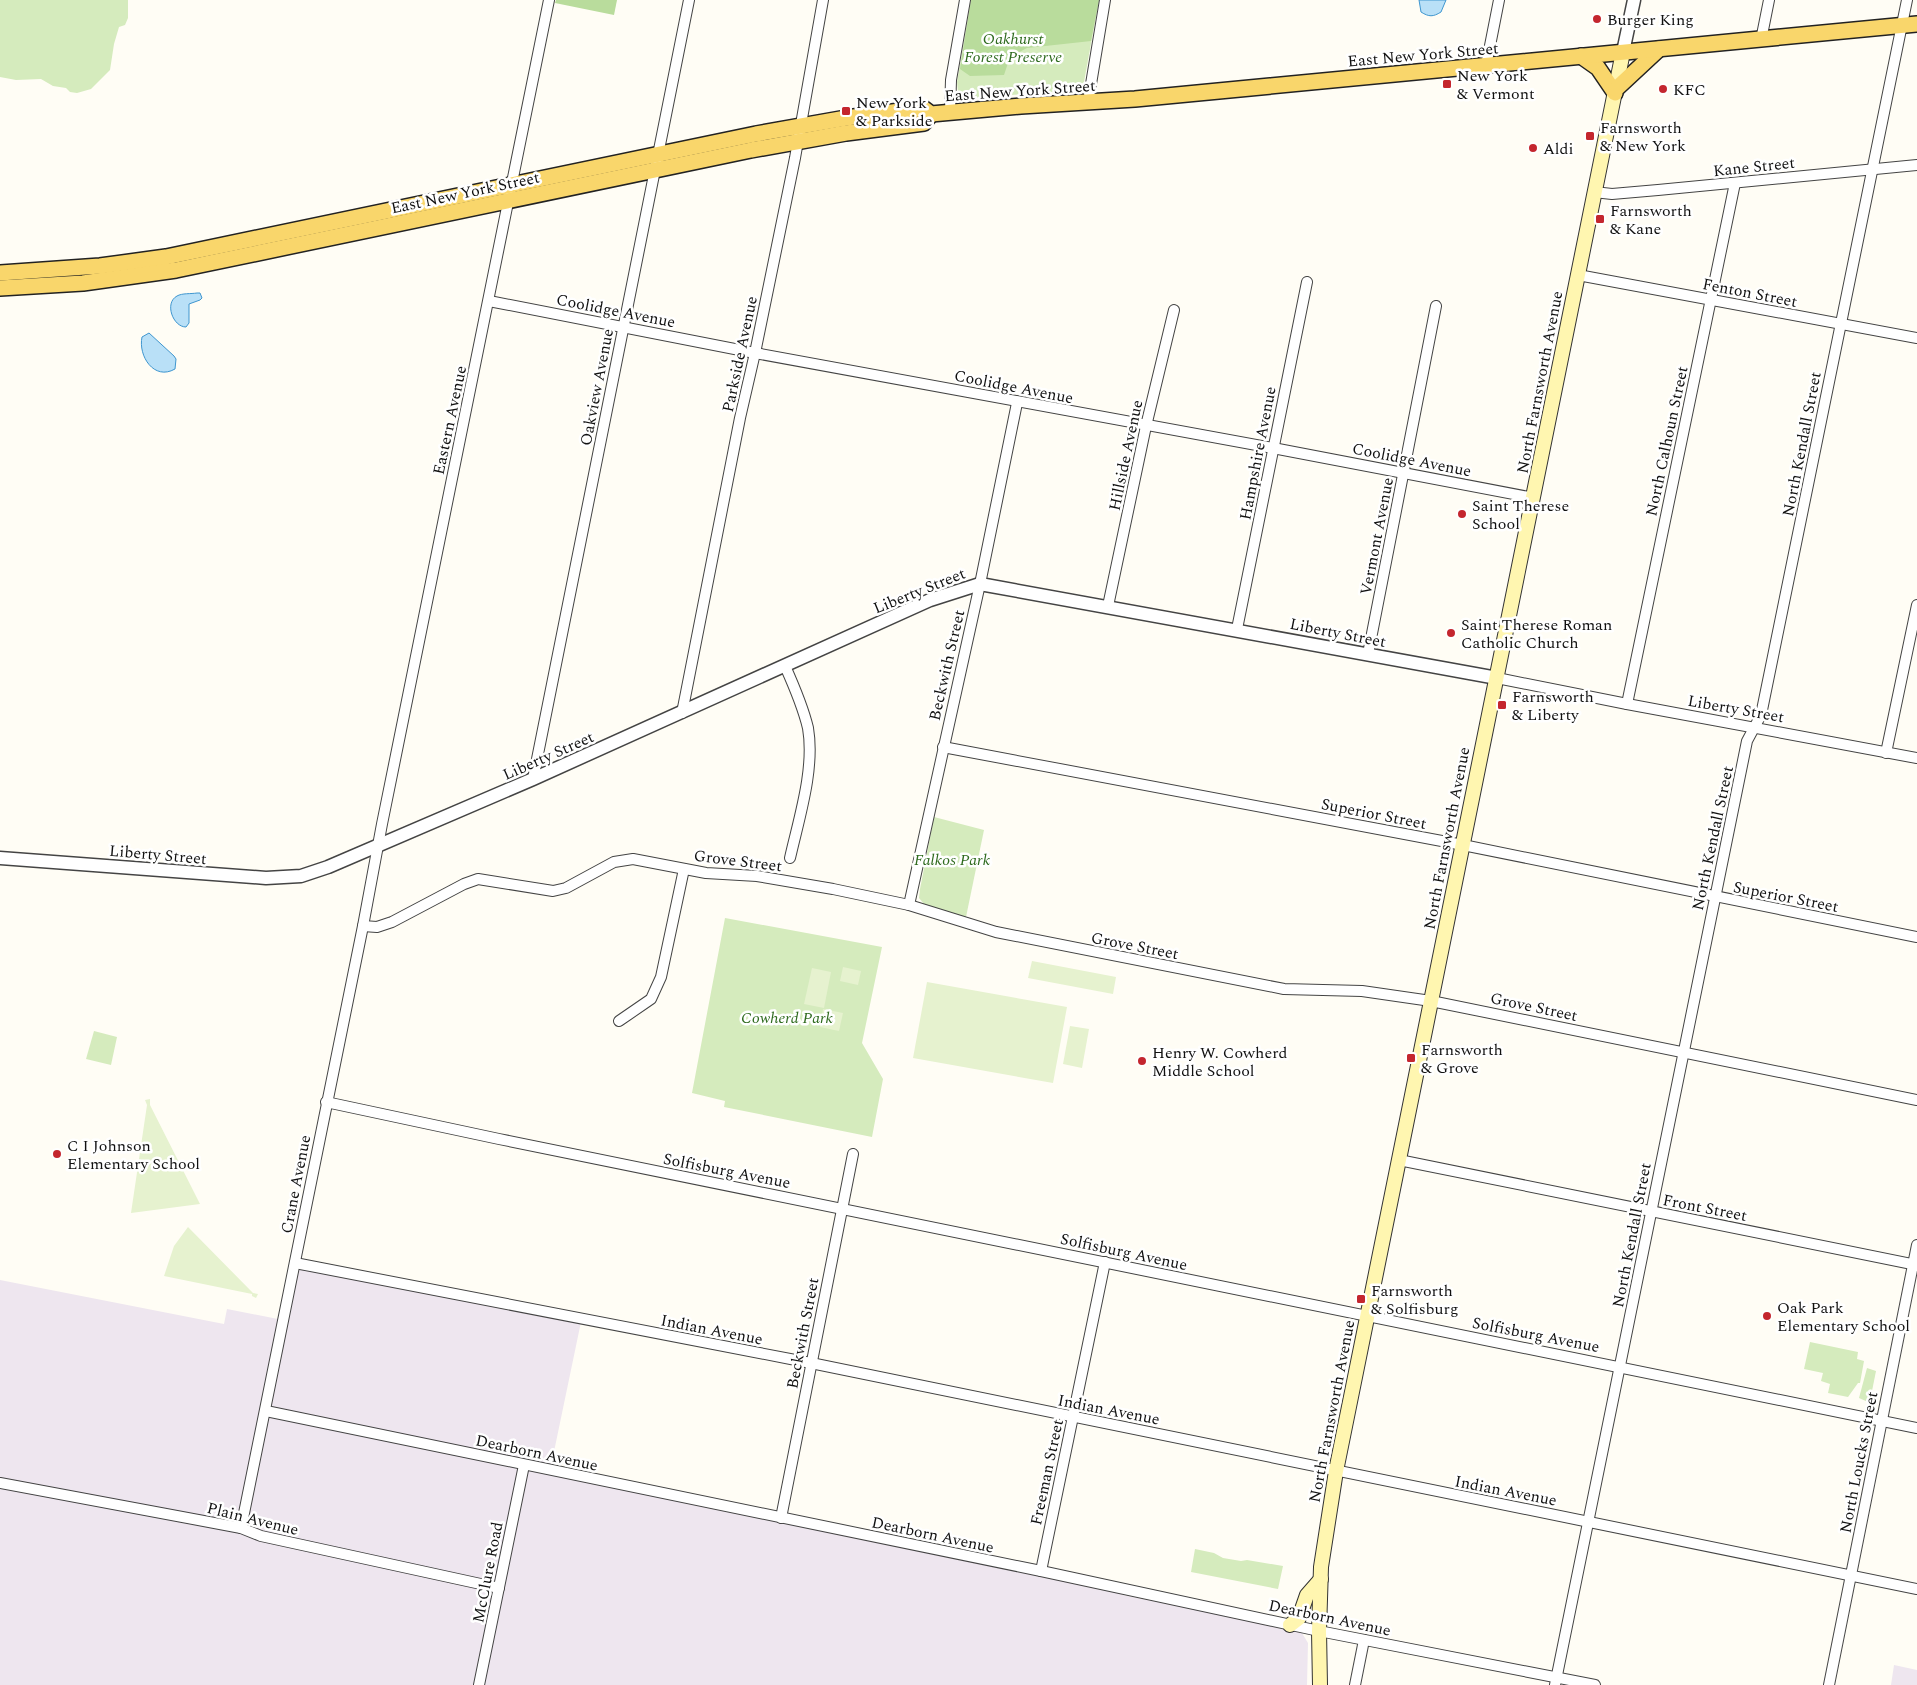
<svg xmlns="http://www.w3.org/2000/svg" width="1917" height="1685" font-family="Spectral,serif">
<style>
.industrial{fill:#eee6ef}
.green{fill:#d5ebbd}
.forest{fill:#b9dc9c}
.pitch{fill:#e6f2cf}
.water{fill:#b9e0f7;stroke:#3f96cf}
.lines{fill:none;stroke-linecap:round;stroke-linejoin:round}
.minor-casing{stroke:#444;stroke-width:12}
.tertiary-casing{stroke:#444;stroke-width:15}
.secondary-casing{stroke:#333;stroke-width:16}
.primary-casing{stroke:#222;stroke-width:18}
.minor{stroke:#fff;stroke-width:10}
.tertiary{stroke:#fff;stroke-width:12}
.secondary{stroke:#fff6b0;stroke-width:14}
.primary{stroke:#f9d66b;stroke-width:15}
.poi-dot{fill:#c4262e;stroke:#fff;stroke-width:2}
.labels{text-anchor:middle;stroke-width:5;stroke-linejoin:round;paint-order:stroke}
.poi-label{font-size:16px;fill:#111;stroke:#fff;text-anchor:start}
.park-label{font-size:16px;font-style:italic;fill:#2f6b1f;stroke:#fff}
.street-label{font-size:16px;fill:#111;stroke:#fff}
</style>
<rect width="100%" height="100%" fill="#fffdf5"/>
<g class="industrial">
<path d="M301 1262 582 1317 551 1466 1075 1574 1123 1595 1296 1630 1302 1633 1308 1643 1307 1685H0V1280L224 1324 227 1309 288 1321Z"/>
<path d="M1894 1665 1917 1670V1685H1891Z"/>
</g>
<g class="green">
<path d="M0 0H128V18L125 25 119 27 114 44 110 70 91 89 77 93 70 92 66 88 53 86 41 79 16 80 0 77Z"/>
<path d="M971 0H1099L1084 82 1081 88 1069 91 970 98 962 96 958 92 957 82Z"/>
<path d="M934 817 984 830 966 917 924 904 919 898 920 889Z"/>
<path d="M725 918 882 947 862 1043 883 1079 872 1137 724 1107 725 1101 692 1093Z"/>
<path d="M94 1031 117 1037 111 1065 86 1059Z"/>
<path d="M1810 1342 1858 1352 1857 1359 1864 1361 1860 1383H1858L1848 1397 1828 1393 1830 1384 1821 1381 1823 1373 1804 1369Z"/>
<path d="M1867 1368 1876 1371 1870 1401 1868 1402 1859 1398Z"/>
<path d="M1195 1549 1214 1553 1223 1558 1241 1561 1247 1560 1283 1566 1278 1589 1191 1572Z"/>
</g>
<g class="forest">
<path d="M556 0H617L614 15 555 3Z"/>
<path d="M971 0H1099L1091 41 1027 48 1010 57 1004 75 970 76 960 69Z"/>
</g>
<g class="pitch">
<path d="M1032 961 1116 977 1113 994 1028 978Z"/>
<path d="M843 967 861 971 858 985 840 981Z"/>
<path d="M812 968 831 972 824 1008 804 1004Z"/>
<path d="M927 982 1067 1007 1053 1083 913 1058Z"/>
<path d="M823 1009 843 1013 839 1031 820 1027Z"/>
<path d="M1070 1026 1089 1029 1082 1068 1063 1064Z"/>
<path d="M150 1099V1105L200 1204 131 1213 147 1105 145 1100Z"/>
<path d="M188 1227 253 1293 258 1294 256 1298 252 1296V1294L164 1276 174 1246Z"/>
</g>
<g class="water">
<path d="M1419 0H1446L1441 12C1433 17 1429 17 1421 12Z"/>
<path d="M197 293H200L202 298 200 300 189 304V323L186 327C173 327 164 303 177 296 182 293 191 294 197 293Z"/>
<path d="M149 333 174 356 176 359 175 369C154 381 138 356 142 337Z"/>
</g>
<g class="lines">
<g class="minor-casing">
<g id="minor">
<path d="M1761 40 1769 0"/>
<path d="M1486 66 1499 0"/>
<path d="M1088 102 1105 0"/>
<path d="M950 112 951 80 965 0"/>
<path d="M1594 192 1612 194 1658 190 1917 165"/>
<path d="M1578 275 1917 338"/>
<path d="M489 301 755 353 1273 448 1534 498"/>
<path d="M1108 606 1146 426 1174 310"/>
<path d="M1237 629 1307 282"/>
<path d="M1368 654 1436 306"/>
<path d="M785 666C794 686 803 707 808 728 815 769 799 818 790 858"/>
<path d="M1497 678 1627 704 1917 758"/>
<path d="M1627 704 1735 183"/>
<path d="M682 713 740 418 755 353 795 158 823 0"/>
<path d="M943 747 1463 845 1917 937"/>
<path d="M1886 753 1917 605"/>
<path d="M533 779 689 0"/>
<path d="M909 905 980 584 1017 403"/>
<path d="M363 926 377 927 392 922 464 884 478 879 553 891 566 888 614 862 633 859 706 873 757 876 833 889 909 905 996 932 1284 989 1362 991 1431 1001 1917 1100"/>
<path d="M619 1021 651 999 661 977 684 869"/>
<path d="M326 1102 499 1139 1917 1428"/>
<path d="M1399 1160 1917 1265"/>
<path d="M295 1263 811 1363 1917 1589"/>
<path d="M266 1411 1041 1571 1319 1631 1595 1685"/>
<path d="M0 1483 241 1528 261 1536 499 1588"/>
<path d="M781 1518 853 1154"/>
<path d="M241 1528 363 926 382 824 549 0"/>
<path d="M1041 1571 1105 1262"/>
<path d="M479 1685 524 1465"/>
<path d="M1355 1685 1364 1640"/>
<path d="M1555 1685 1747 741 1761 715C1809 477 1860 239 1907 0"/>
<path d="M1829 1685 1917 1245"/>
</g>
</g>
<g class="tertiary-casing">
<g id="tertiary">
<path d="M1623 52 1634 0"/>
<path d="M0 858 266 878 301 876 328 867 533 779 930 600 980 584 1497 678"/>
</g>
</g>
<g class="secondary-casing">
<g id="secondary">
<path d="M1290 1625 1299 1618 1307 1595 1321 1579"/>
<path d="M1320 1685 1319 1631 1321 1567 1336 1471 1623 52"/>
</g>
</g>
<g class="primary-casing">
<g id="primary">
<path d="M1581 56 1598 68 1615 93"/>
<path d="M1616 89 1659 49"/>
<path d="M0 273 100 266 166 257 756 134 846 118 923 108 931 114 1021 106 1135 99 1917 24"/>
<path d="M0 288 83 283 176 270 751 150 846 133 924 123 931 114"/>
</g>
</g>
<use href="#minor" class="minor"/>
<use href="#tertiary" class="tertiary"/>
<use href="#secondary" class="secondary"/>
<use href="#primary" class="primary"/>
</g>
<g class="poi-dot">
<circle cx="1597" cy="19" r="5"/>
<rect x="1442" y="79" width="10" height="10" rx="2.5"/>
<circle cx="1663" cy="89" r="5"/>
<rect x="841" y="106" width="10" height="10" rx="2.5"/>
<rect x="1585" y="131" width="10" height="10" rx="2.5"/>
<circle cx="1533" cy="148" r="5"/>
<rect x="1595" y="214" width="10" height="10" rx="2.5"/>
<circle cx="1462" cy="514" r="5"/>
<circle cx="1451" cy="633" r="5"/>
<rect x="1497" y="700" width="10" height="10" rx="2.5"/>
<rect x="1406" y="1053" width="10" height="10" rx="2.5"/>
<circle cx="1142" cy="1061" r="5"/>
<circle cx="57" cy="1154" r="5"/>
<rect x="1356" y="1294" width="10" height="10" rx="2.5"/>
<circle cx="1767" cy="1316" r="5"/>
</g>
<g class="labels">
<g class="poi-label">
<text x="1607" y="25">Burger King</text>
<text x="1457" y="81">New York<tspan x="1457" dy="18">&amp; Vermont</tspan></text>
<text x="1673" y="95">KFC</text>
<text x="856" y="108">New York<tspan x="856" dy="18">&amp; Parkside</tspan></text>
<text x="1600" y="133">Farnsworth<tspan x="1600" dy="18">&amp; New York</tspan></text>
<text x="1543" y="154">Aldi</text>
<text x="1610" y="216">Farnsworth<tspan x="1610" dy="18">&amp; Kane</tspan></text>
<text x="1472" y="511">Saint Therese<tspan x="1472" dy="18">School</tspan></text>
<text x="1461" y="630">Saint Therese Roman<tspan x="1461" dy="18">Catholic Church</tspan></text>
<text x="1512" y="702">Farnsworth<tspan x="1512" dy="18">&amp; Liberty</tspan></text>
<text x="1421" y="1055">Farnsworth<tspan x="1421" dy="18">&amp; Grove</tspan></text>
<text x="1152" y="1058">Henry W. Cowherd<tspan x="1152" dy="18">Middle School</tspan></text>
<text x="67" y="1151">C I Johnson<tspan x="67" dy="18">Elementary School</tspan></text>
<text x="1371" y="1296">Farnsworth<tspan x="1371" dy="18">&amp; Solfisburg</tspan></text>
<text x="1777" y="1313">Oak Park<tspan x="1777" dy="18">Elementary School</tspan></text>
</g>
<g class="park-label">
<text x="1013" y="44">Oakhurst<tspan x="1013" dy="18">Forest Preserve</tspan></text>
<text x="952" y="865">Falkos Park</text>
<text x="787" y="1023">Cowherd Park</text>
</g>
<g class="street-label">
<text transform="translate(1423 54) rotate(-5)" y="6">East New York Street</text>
<text transform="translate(1020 90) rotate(-4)" y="6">East New York Street</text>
<text transform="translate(1754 166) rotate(-6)" y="6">Kane Street</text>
<text transform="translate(465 192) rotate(-12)" y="6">East New York Street</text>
<text transform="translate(1750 292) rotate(11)" y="6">Fenton Street</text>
<text transform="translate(616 310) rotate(11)" y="6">Coolidge Avenue</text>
<text transform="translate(739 354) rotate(-78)" y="6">Parkside Avenue</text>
<text transform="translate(1539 382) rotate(-79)" y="6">North Farnsworth Avenue</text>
<text transform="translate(1014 386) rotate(11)" y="6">Coolidge Avenue</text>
<text transform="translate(596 387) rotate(-79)" y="6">Oakview Avenue</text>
<text transform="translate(449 420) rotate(-78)" y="6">Eastern Avenue</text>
<text transform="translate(1666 441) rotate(-78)" y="6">North Calhoun Street</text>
<text transform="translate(1801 444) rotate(-79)" y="6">North Kendall Street</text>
<text transform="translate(1257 453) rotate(-79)" y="6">Hampshire Avenue</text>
<text transform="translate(1125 455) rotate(-78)" y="6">Hillside Avenue</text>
<text transform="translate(1412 459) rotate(11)" y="6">Coolidge Avenue</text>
<text transform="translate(1376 536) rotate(-79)" y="6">Vermont Avenue</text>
<text transform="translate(919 590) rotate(-22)" y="6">Liberty Street</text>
<text transform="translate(1338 632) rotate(11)" y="6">Liberty Street</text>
<text transform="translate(946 665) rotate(-77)" y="6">Beckwith Street</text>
<text transform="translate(1736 708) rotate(10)" y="6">Liberty Street</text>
<text transform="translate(548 755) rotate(-24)" y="6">Liberty Street</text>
<text transform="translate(1374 813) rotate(11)" y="6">Superior Street</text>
<text transform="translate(1446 838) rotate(-79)" y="6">North Farnsworth Avenue</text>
<text transform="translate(1712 838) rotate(-78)" y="6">North Kendall Street</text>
<text transform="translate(158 854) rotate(5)" y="6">Liberty Street</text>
<text transform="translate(738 860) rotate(7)" y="6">Grove Street</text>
<text transform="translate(1786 896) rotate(11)" y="6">Superior Street</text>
<text transform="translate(1135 945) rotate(11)" y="6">Grove Street</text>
<text transform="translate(1534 1006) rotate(12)" y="6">Grove Street</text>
<text transform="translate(727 1170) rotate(11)" y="6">Solfisburg Avenue</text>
<text transform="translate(295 1184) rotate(-79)" y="6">Crane Avenue</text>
<text transform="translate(1705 1207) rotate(11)" y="6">Front Street</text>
<text transform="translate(1631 1235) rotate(-79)" y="6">North Kendall Street</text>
<text transform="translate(1124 1251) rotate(12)" y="6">Solfisburg Avenue</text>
<text transform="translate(712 1329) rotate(11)" y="6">Indian Avenue</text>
<text transform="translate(802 1333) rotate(-79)" y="6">Beckwith Street</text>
<text transform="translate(1536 1334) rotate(11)" y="6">Solfisburg Avenue</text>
<text transform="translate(1109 1409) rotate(11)" y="6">Indian Avenue</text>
<text transform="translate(1331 1411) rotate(-79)" y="6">North Farnsworth Avenue</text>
<text transform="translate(537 1452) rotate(12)" y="6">Dearborn Avenue</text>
<text transform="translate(1858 1462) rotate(-79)" y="6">North Loucks Street</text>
<text transform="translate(1046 1472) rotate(-78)" y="6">Freeman Street</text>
<text transform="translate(1506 1490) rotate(11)" y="6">Indian Avenue</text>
<text transform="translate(253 1518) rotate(14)" y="6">Plain Avenue</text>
<text transform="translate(933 1534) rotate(12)" y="6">Dearborn Avenue</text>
<text transform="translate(487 1572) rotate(-79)" y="6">McClure Road</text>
<text transform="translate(1330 1617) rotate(12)" y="6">Dearborn Avenue</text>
</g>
</g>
</svg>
